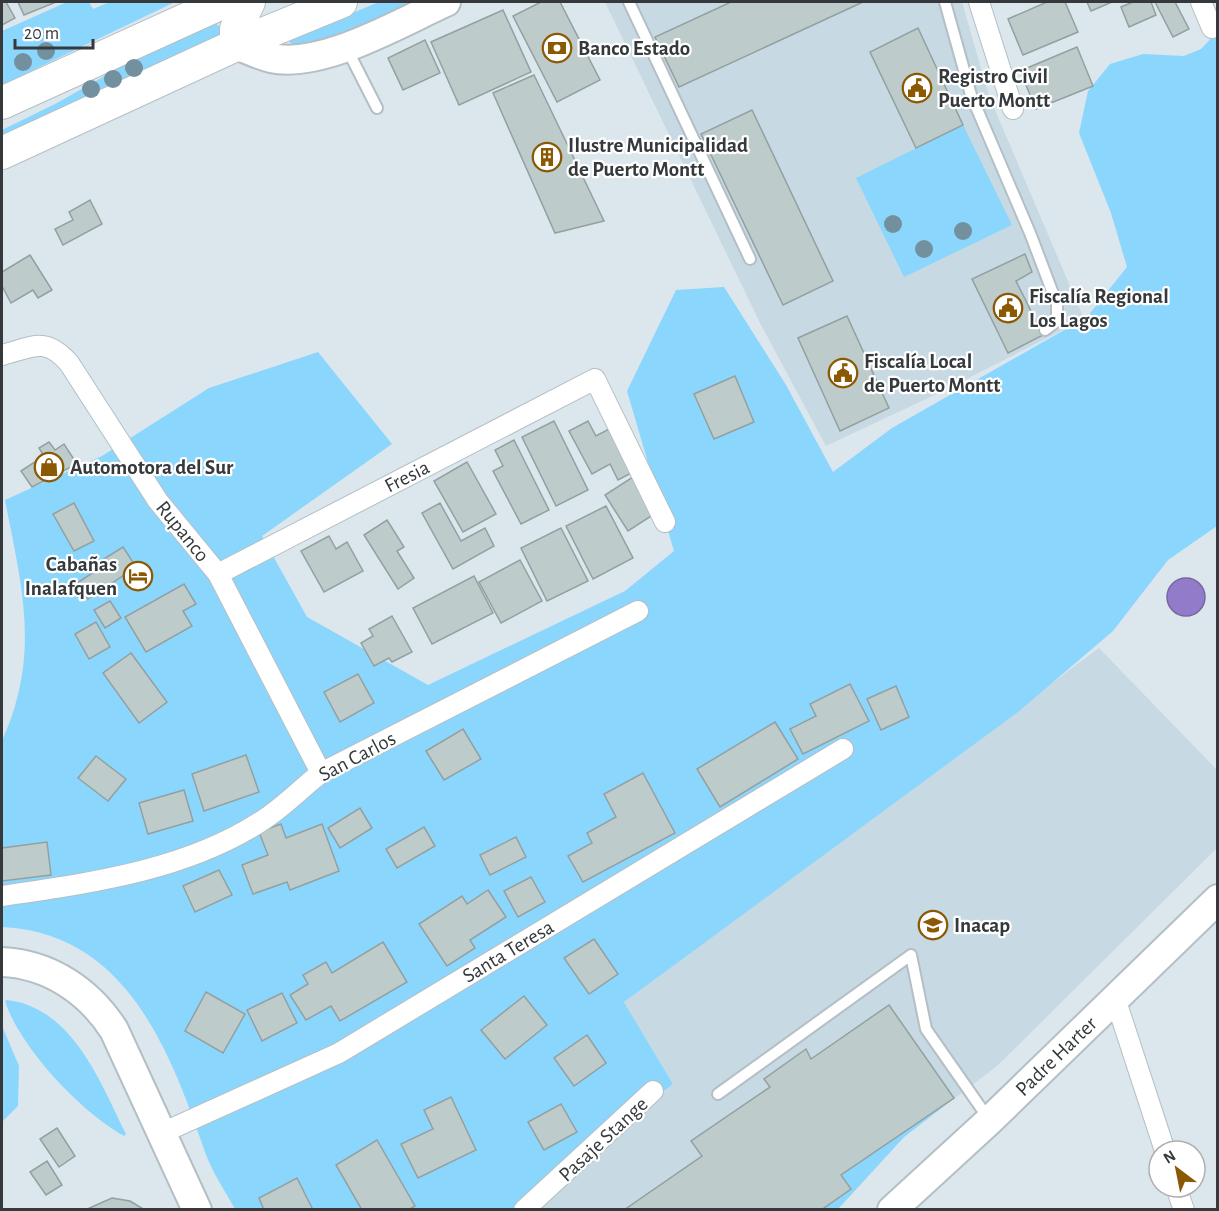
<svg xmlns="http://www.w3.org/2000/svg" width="1219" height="1211" font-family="'Alegreya Sans',sans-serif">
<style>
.built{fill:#c7d9e3}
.green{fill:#8bd6fd}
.water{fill:#927bc9;stroke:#76679f;stroke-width:1.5}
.building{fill:#bdcbcb;stroke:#93a0a1;stroke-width:1.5}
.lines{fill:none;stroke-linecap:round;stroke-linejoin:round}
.lane-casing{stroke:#b4bfc5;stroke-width:14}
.street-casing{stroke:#b4bfc5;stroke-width:22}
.secondary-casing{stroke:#b4bfc5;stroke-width:32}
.primary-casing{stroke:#b4bfc5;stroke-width:34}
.lane{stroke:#fff;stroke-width:10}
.street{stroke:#fff;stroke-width:20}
.secondary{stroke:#fff;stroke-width:28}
.primary{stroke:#fff;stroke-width:32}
.tree{fill:#73909e}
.labels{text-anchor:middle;stroke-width:4.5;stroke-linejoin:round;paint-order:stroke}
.poi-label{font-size:21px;font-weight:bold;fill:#35393c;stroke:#fff;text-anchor:start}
.street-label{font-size:21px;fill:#35393c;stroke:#fff}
</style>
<rect width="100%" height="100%" fill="#dbe6ed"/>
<g class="built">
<path d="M605 2H962L989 96 1084 319 945 390 826 446 761 325Z"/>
<path d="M1099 648 1217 770V848L997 1066 904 1137 838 1209 531 1210 673 1084 624 1002Z"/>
</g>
<g class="green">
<path d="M67 2H89L93 9 110 2H175L2 85V31Z"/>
<path d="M379 2H418L312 46H295L287 40Z"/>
<path d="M215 23 220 27 219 37 2 137V130L57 103 145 53Z"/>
<path d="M1217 32V526L1168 560 1113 631 1018 712 624 1002 673 1084 527 1203 516 1209H235C225 1191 212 1172 205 1152 170 1051 127 933 2 927V741C41 654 22 588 5 500L102 456 209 388 318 352 392 444 262 536 307 617 428 685 625 591 674 551 627 391 676 290 724 287 786 385 833 472 892 428 1087 317 1127 267 1111 213 1079 133 1088 91 1110 64 1143 54 1184 56 1201 49Z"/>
<path d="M963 125 1012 225 904 277 856 178Z"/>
<path d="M7 1000C73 1008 100 1082 126 1134L124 1136C81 1112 20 1048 5 1001Z"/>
<path d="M2 1026 19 1066 18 1106 2 1122Z"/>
<path d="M954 1098 904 1137 838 1209 821 1210 850 1189 841 1175Z"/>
</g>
<circle class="water" cx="1186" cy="597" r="19"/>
<g class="building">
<path d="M2 2H6L15 18 2 25Z"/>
<path d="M18 2H56L24 15Z"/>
<path d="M541 2H560L600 80 557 102 513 16Z"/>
<path d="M731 2H863L679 87 655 37Z"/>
<path d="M1047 2H1065L1078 32 1023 55 1008 19Z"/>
<path d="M1087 2H1112L1091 11Z"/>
<path d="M1133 2H1151L1156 15 1129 27 1121 7Z"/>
<path d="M1155 2H1175L1189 29 1173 37Z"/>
<path d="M503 10 531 72 459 105 431 42Z"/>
<path d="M918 28 963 125 916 148 870 52Z"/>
<path d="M425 40 440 73 403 90 388 58Z"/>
<path d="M1077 47 1093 86 1036 109 1020 71Z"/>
<path d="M534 75 604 221 555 233 493 93Z"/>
<path d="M752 110 833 281 783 305 701 134Z"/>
<path d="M90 200 102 224 63 245 55 229 73 220 69 212Z"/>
<path d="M1025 254 1032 272 1016 281 1043 335 1008 353 972 279Z"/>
<path d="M30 255 52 290 38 298 33 290 11 303 2 286V272Z"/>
<path d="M847 316 889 408 840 431 798 338Z"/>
<path d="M735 376 754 422 714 439 694 394Z"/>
<path d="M554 421 588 490 556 506 522 437Z"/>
<path d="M588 421 596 436 609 429 637 470 618 480 610 464 592 474 569 431Z"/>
<path d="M514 440 549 510 521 524 493 471 503 466 495 450Z"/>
<path d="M49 442 55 450 64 444 77 464 32 487 21 471 44 456 39 448Z"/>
<path d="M467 462 496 514 463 532 434 481Z"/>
<path d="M636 475 659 511 628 531 605 495Z"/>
<path d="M74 503 94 541 74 551 53 514Z"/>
<path d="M440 503 461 541 485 528 494 546 453 569 422 513Z"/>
<path d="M606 506 633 558 593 579 566 526Z"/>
<path d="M387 520 404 547 397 551 414 578 398 589 364 535Z"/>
<path d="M561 528 588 581 547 601 521 548Z"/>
<path d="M329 536 336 549 347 542 363 571 324 592 301 551Z"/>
<path d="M123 547 136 567 88 599 77 583 94 572 91 567Z"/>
<path d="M520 560 542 601 501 623 479 582Z"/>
<path d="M474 576 493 613 432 644 413 608Z"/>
<path d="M184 584 196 604 183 611 192 626 146 652 125 617Z"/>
<path d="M110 601 121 618 105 628 94 610Z"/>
<path d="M392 616 412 652 392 662 389 658 374 666 361 643 373 636 369 629Z"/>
<path d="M96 622 110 647 89 659 75 634Z"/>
<path d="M131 653 167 702 139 723 103 673Z"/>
<path d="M358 674 374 703 340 722 324 692Z"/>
<path d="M850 684 869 721 803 754 790 729 816 716 810 704Z"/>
<path d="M896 686 909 717 881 730 867 699Z"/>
<path d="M775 722 798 759 720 807 697 769Z"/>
<path d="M463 729 481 759 444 780 426 751Z"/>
<path d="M246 755 259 792 204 811 192 774Z"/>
<path d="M96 756 126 779 108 801 78 778Z"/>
<path d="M643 773 675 833 583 882 568 856 592 843 587 833 616 817 604 794Z"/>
<path d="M184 790 193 821 148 834 139 803Z"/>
<path d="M360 808 372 828 340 848 328 828Z"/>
<path d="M281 824 286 838 322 824 339 871 290 890 287 882 253 894 242 865 268 855 259 832Z"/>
<path d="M424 827 435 846 397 868 386 849Z"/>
<path d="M516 837 526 857 490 875 480 855Z"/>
<path d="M47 842 51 875 2 881V848Z"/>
<path d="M219 870 232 895 195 912 183 886Z"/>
<path d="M531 877 545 902 518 917 504 891Z"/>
<path d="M488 890 506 917 470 940 475 948 447 966 419 924 462 896 467 904Z"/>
<path d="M594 939 618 974 589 994 564 958Z"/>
<path d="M383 942 407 982 340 1021 331 1006 306 1020 290 995 308 984 303 975 326 962 332 973Z"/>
<path d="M206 992 245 1014 223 1053 185 1031Z"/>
<path d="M282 993 297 1023 262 1041 247 1010Z"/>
<path d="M524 996 547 1025 505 1059 481 1030Z"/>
<path d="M889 1005 954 1098 841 1175 851 1189 821 1210H624L702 1156 691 1141 770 1087 764 1079 806 1049 811 1059Z"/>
<path d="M587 1035 606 1063 574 1086 554 1058Z"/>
<path d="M451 1097 476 1150 418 1178 401 1144 433 1129 424 1110Z"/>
<path d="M561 1104 577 1132 544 1150 528 1122Z"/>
<path d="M57 1128 75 1156 59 1167 40 1139Z"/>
<path d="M377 1140 415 1206 408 1210H362L336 1165Z"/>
<path d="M47 1161 62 1185 46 1195 30 1172Z"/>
<path d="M297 1178 313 1210H264L259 1198Z"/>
<path d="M112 1198 130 1201 145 1210H85Z"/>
</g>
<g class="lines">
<g class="lane-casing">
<g id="lane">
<path d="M629 2 750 259"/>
<path d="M945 2 971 95 1030 233 1057 304V321L1045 330"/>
<path d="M346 47 377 108"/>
<path d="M718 1094 911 955 926 1029 988 1118"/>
</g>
</g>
<g class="street-casing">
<g id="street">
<path d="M979 2 1013 109"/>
<path d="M1201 2 1212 28"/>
<path d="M2 355C33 347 45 336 69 363L158 501 218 574 321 773"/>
<path d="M218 574 595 379 665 522"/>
<path d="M2 896C89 883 184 871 260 822 283 808 300 789 321 773L638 611"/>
<path d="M1115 998 1165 1151"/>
<path d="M162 1133 339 1053 843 749"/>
<path d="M1176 1187 1184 1210"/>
<path d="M524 1210 653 1091"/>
</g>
</g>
<g class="secondary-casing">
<g id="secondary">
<path d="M236 45C247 49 259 55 271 58 322 69 399 23 446 2"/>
<path d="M2 962C49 964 89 991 114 1030L197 1210"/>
<path d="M892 1210 989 1121 1218 899"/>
</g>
</g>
<g class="primary-casing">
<g id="primary">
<path d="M236 45V29L249 2"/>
<path d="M2 103 224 2"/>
<path d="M2 153 236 45 341 2"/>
</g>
</g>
<use href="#lane" class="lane"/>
<use href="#street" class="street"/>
<use href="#secondary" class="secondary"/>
<use href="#primary" class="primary"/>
</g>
<g class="tree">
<circle cx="46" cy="51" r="9"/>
<circle cx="23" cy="62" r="9"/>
<circle cx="134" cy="68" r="9"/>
<circle cx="113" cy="79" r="9"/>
<circle cx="91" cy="89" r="9"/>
<circle cx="893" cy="224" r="9"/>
<circle cx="963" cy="231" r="9"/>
<circle cx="924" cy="249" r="9"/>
</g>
<defs>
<g id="bank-ring" transform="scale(1.5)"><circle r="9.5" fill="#fff" stroke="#8b5804" stroke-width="1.5"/><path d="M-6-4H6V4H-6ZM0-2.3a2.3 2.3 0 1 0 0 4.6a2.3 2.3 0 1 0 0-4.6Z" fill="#8b5804"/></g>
<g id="civic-ring" transform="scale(1.5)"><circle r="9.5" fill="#fff" stroke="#8b5804" stroke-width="1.5"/><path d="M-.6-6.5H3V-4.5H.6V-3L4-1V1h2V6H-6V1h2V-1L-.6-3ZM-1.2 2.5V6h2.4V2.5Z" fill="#8b5804"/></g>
<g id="building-ring" transform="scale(1.5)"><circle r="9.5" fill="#fff" stroke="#8b5804" stroke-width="1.5"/><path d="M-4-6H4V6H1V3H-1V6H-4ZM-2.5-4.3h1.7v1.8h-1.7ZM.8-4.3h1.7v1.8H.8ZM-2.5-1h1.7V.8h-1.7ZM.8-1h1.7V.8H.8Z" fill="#8b5804"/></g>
<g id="shop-ring" transform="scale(1.5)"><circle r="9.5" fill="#fff" stroke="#8b5804" stroke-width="1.5"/><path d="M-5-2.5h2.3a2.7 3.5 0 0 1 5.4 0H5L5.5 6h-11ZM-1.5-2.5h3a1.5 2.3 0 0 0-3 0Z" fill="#8b5804"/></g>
<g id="hotel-ring" transform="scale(1.5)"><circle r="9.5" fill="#fff" stroke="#8b5804" stroke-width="1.5"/><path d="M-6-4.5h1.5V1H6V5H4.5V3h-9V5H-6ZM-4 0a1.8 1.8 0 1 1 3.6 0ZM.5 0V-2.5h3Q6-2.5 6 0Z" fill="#8b5804"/></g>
<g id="university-ring" transform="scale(1.5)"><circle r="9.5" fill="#fff" stroke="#8b5804" stroke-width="1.5"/><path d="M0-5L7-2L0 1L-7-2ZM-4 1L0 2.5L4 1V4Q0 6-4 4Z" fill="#8b5804"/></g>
</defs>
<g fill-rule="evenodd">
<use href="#bank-ring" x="557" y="48"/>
<use href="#civic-ring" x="917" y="88"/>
<use href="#building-ring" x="547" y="157"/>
<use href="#civic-ring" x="1008" y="308"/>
<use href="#civic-ring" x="843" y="373"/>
<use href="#shop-ring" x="49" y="467"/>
<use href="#hotel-ring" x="138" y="576"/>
<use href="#university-ring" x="933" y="925"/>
</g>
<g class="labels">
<g class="poi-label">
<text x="578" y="55">Banco Estado</text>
<text x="938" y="83">Registro Civil<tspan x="938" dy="24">Puerto Montt</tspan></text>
<text x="568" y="152">Ilustre Municipalidad<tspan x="568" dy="24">de Puerto Montt</tspan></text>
<text x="1029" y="303">Fiscalía Regional<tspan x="1029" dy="24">Los Lagos</tspan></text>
<text x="864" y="368">Fiscalía Local<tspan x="864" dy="24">de Puerto Montt</tspan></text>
<text x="70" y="474">Automotora del Sur</text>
<text x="117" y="571" text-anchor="end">Cabañas<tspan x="117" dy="24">Inalafquen</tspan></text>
<text x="954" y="932">Inacap</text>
</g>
<g class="street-label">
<text transform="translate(407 476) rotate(-27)" y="7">Fresia</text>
<text transform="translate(183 531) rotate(51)" y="7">Rupanco</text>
<text transform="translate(357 756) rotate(-28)" y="7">San Carlos</text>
<text transform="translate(508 951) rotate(-31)" y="7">Santa Teresa</text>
<text transform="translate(1056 1056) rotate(-44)" y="7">Padre Harter</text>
<text transform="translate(603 1139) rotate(-43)" y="7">Pasaje Stange</text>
</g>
</g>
<rect width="1219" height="1211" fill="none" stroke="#35393c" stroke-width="6"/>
<g transform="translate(1177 1169) rotate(328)"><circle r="28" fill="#ffffff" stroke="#aeb0b1" stroke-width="1.5"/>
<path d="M0-4.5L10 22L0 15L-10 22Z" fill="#8b5804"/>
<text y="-9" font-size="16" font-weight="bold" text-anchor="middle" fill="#35393c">N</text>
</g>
<path d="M15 39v9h78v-9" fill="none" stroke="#35393c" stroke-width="3"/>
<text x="24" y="39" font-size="18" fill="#35393c" stroke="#ffffff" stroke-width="4.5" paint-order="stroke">20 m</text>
</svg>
